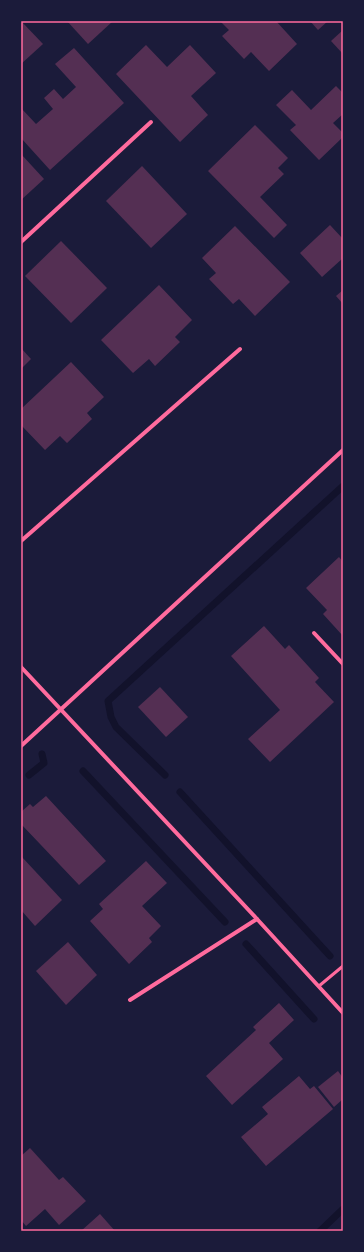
<svg xmlns="http://www.w3.org/2000/svg" width="364" height="1252" font-family="'Noto Serif',serif">
<style>
.lines{fill:none;stroke-linecap:round;stroke-linejoin:round}
.stream{stroke:#12122b;stroke-width:7}
.building{fill:#542f53}
.service{stroke:#ff6b9d;stroke-width:3}
.minor{stroke:#ff6b9d;stroke-width:4}
.neatline{fill:none;stroke:#ff6b9d;stroke-width:1.5}
</style>
<rect width="100%" height="100%" fill="#1b1b3a"/>
<g class="lines">
<g class="stream">
<path d="M83 771 225 922"/>
<path d="M29 775 44 763 42 754"/>
<path d="M165 775 116 727 111 717 108 701 343 486"/>
<path d="M180 792 330 956"/>
<path d="M246 944 314 1019"/>
<path d="M320 1231 343 1209"/>
</g>
</g>
<g class="building">
<path d="M21 21 43 44 21 64Z"/>
<path d="M67 21H113L88 44Z"/>
<path d="M220 21H276L297 44 269 71 251 52 244 59 222 36 229 30Z"/>
<path d="M310 21H328L318 30Z"/>
<path d="M343 30V54L331 41Z"/>
<path d="M146 45 167 67 190 45 216 73 191 96 208 115 180 142 116 74Z"/>
<path d="M74 48 124 103 50 170 21 138V108L36 124 53 109 44 98 54 89 63 99 76 87 55 64Z"/>
<path d="M336 86 343 93V114L333 123 343 133V137L319 160 290 130 296 125 276 105 292 90 311 110Z"/>
<path d="M255 125 288 158 278 168 284 174 260 197 287 225 274 238 208 171Z"/>
<path d="M21 154 44 179 21 200Z"/>
<path d="M142 166 187 214 151 248 106 201Z"/>
<path d="M330 225 343 239V258L322 277 300 253Z"/>
<path d="M235 226 290 282 255 316 239 299 233 304 209 279 216 273 202 258Z"/>
<path d="M61 241 107 288 71 323 25 276Z"/>
<path d="M159 285 192 320 175 337 180 342 155 366 149 359 133 373 101 340Z"/>
<path d="M343 290V304L336 296Z"/>
<path d="M21 348 31 359 21 369Z"/>
<path d="M71 362 104 397 87 413 92 419 67 443 60 436 45 450 21 425V409Z"/>
<path d="M339 557 343 562V636L323 614 327 610 306 588Z"/>
<path d="M264 626 285 649 289 645 319 678 315 682 334 702 270 762 248 739 280 710 231 656Z"/>
<path d="M160 687 188 717 166 737 138 707Z"/>
<path d="M46 796 106 861 79 885 21 824V812L30 804 33 807Z"/>
<path d="M21 856 62 900 35 926 21 910Z"/>
<path d="M146 861 167 883 142 906 161 926 149 938 152 942 129 964 90 921 103 909 99 904Z"/>
<path d="M68 942 97 975 66 1005 36 971Z"/>
<path d="M279 1003 294 1020 269 1043 283 1059 232 1105 206 1076 256 1030 253 1027Z"/>
<path d="M338 1071 343 1078V1099L334 1107 318 1087Z"/>
<path d="M299 1076 310 1089 314 1086 333 1109 266 1166 241 1137 268 1114 262 1107Z"/>
<path d="M30 1148 59 1180 63 1177 86 1201 59 1225 45 1209 26 1226 21 1220V1156Z"/>
<path d="M100 1214 115 1231H81Z"/>
</g>
<g class="lines">
<path class="service" d="M319 986 343 966"/>
<g class="minor">
<path d="M21 242 151 122"/>
<path d="M21 541 240 349"/>
<path d="M314 633 343 664"/>
<path d="M21 667 257 919 343 1013"/>
<path d="M21 746 343 450"/>
<path d="M130 1000 257 919"/>
</g>
</g>
<rect width="364" height="1252" fill="none" stroke="#1b1b3a" stroke-width="44"/>
<rect x="22" y="22" width="320" height="1208" class="neatline"/>
</svg>
